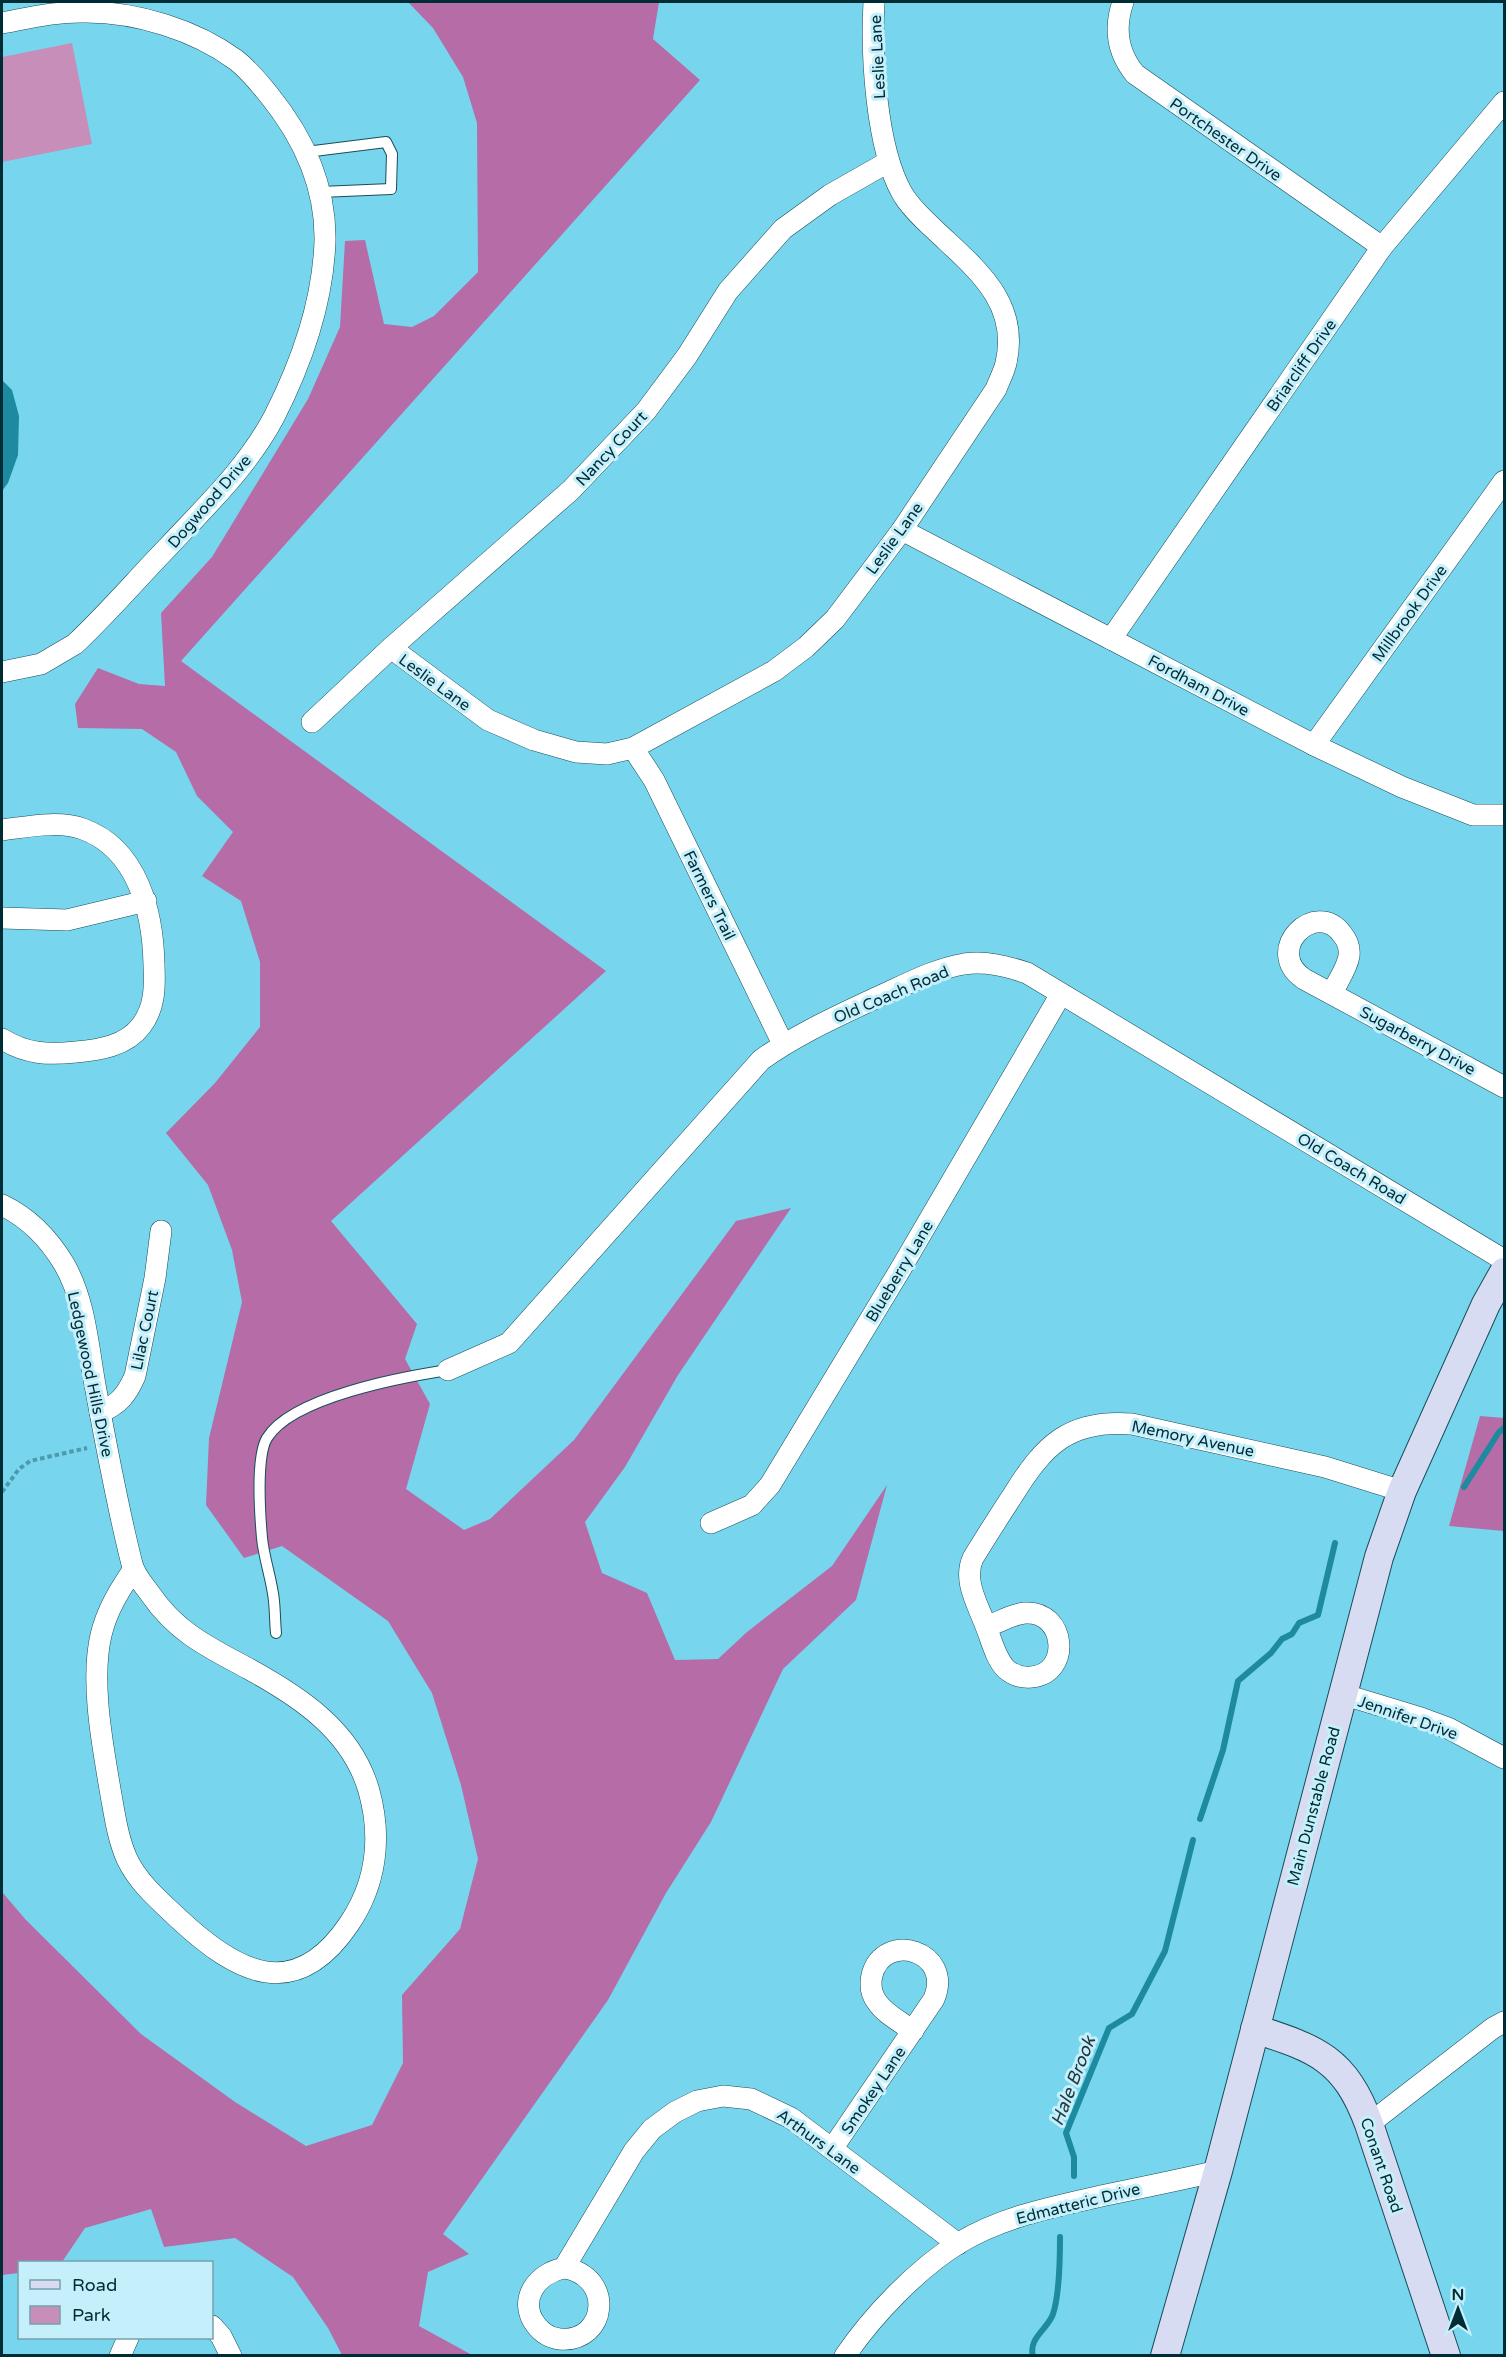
<svg xmlns="http://www.w3.org/2000/svg" width="1506" height="2357" font-family="'Varela Round',sans-serif">
<style>
.green{fill:#c68eb9}
.forest{fill:#b66ca6}
.water{fill:#1e8aa0}
.lines{fill:none;stroke-linecap:round;stroke-linejoin:round}
.stream{stroke:#1e8aa0;stroke-width:6}
.lane-casing{stroke:#194d59;stroke-width:12}
.street-casing{stroke:#194d59;stroke-width:22}
.secondary-casing{stroke:#194d59;stroke-width:30}
.path{stroke:#4d9aac;stroke-width:4;stroke-dasharray:4.5 3;stroke-linecap:butt}
.lane{stroke:#fff;stroke-width:10}
.street{stroke:#fff;stroke-width:21}
.secondary{stroke:#d8dcf3;stroke-width:28}
.labels{text-anchor:middle;stroke-width:6;stroke-linejoin:round;paint-order:stroke}
.street-label{font-size:16px;fill:#002c35;stroke:#c4effb}
.water-label{font-size:18px;font-style:italic;fill:#22383e;stroke:#c4effb}
</style>
<rect width="100%" height="100%" fill="#77d6ed"/>
<path class="green" d="M72 43 92 144 2 162V57Z"/>
<g class="forest">
<path d="M408 2H659L653 39 700 80 181 661 606 971 331 1221 417 1324 405 1359 430 1404 406 1489 464 1530 490 1519 574 1440 736 1221 791 1208 678 1375 625 1467 585 1522 602 1573 647 1593 675 1660 718 1659 747 1632 832 1566 887 1485 856 1600 783 1669 711 1822 666 1893 608 2000 443 2234 469 2254 428 2272 419 2326 472 2355H342L328 2328 293 2277 235 2238 164 2247 151 2209 85 2228 62 2262H20L19 2273 2 2275V1892L26 1920 141 2034 235 2102 306 2146 372 2125 403 2063 402 1995 460 1929 478 1859 461 1785 432 1693 388 1621 282 1546 244 1558 206 1505 209 1438 242 1302 232 1250 208 1185 166 1133 215 1083 260 1027V962L241 901 202 876 233 832 197 796 176 752 142 729 78 728 75 704 98 668 139 684 165 686 161 613 212 557 308 399 340 327 345 241 365 240 384 324 412 327 434 316 478 272 477 123 463 77 433 28Z"/>
<path d="M1480 1416 1504 1418V1531L1449 1526Z"/>
</g>
<path class="water" d="M2 380 12 390 19 416 18 455 8 483 2 491Z"/>
<g class="lines">
<g class="stream">
<path d="M1464 1487 1499 1432 1504 1428"/>
<path d="M1200 1819 1223 1750 1238 1681 1271 1653 1282 1639 1292 1634 1299 1623 1318 1615 1335 1543"/>
<path d="M1074 2176V2157L1066 2133 1109 2028 1132 2014 1165 1951 1193 1840"/>
<path d="M1033 2356C1028 2338 1048 2329 1053 2314 1059 2296 1060 2257 1060 2237"/>
</g>
<g class="lane-casing">
<g id="lane">
<path d="M306 152 386 142 392 154 391 189 320 192"/>
<path d="M276 1633C275 1622 275 1611 274 1601 272 1580 264 1559 262 1538 260 1515 256 1456 267 1438 292 1397 403 1377 448 1370"/>
</g>
</g>
<g class="street-casing">
<g id="street">
<path d="M1123 2C1114 28 1117 52 1135 74L1382 247"/>
<path d="M2 23C29 18 57 11 86 12 137 12 195 30 236 60 249 70 259 83 269 95 303 137 326 186 325 241 323 301 301 364 274 417 247 468 205 507 167 548 136 580 107 614 75 644L41 664 2 672"/>
<path d="M902 530 1314 745 1402 787 1473 815H1504"/>
<path d="M1111 639 1382 247 1504 102"/>
<path d="M391 648 488 720 534 740 576 752 607 754 633 748 774 671 806 647 835 619 902 530 996 389C999 381 1004 372 1006 363 1020 302 975 268 936 231 924 220 910 207 902 193 876 147 871 55 874 2"/>
<path d="M312 722 391 648 571 490 646 411 687 356 728 291 783 229 830 195 888 162"/>
<path d="M1314 745 1504 481"/>
<path d="M633 748 654 780 783 1044"/>
<path d="M2 830C27 827 58 820 83 829 138 849 153 913 154 965 155 987 155 1008 141 1026 126 1046 99 1050 76 1052 48 1055 26 1054 2 1039"/>
<path d="M2 918 67 920 146 901"/>
<path d="M1332 993C1337 982 1347 969 1349 956 1350 948 1347 940 1342 934 1316 898 1262 950 1304 979L1504 1087"/>
<path d="M2 1205C29 1218 49 1239 64 1264 85 1300 88 1345 95 1385 106 1445 117 1505 132 1564 135 1576 144 1585 151 1595 177 1633 210 1648 249 1669 300 1697 352 1731 369 1791 382 1838 376 1884 349 1924 295 2004 237 1973 180 1920 160 1901 139 1884 127 1859 118 1839 115 1817 111 1795 103 1747 90 1683 101 1635 107 1610 119 1591 133 1570"/>
<path d="M448 1370 509 1343 761 1060C797 1034 838 1016 878 997 905 985 934 969 964 964 986 961 1006 966 1027 973L1504 1260"/>
<path d="M100 1412C119 1405 127 1394 135 1376L155 1278 161 1231"/>
<path d="M711 1523 752 1505 770 1485 900 1270 1061 994"/>
<path d="M987 1627C999 1622 1012 1614 1025 1613 1066 1610 1072 1674 1031 1677 1022 1678 1013 1675 1006 1669 995 1658 991 1638 985 1624 977 1603 963 1580 973 1558 986 1537 999 1516 1013 1495 1044 1445 1069 1419 1132 1424L1325 1467 1402 1491"/>
<path d="M1342 1694 1421 1718 1448 1728 1504 1758"/>
<path d="M1369 2124 1493 2028 1504 2022"/>
<path d="M832 2149 934 1999C954 1951 884 1930 872 1975 870 1984 871 1994 877 2002 885 2014 901 2022 913 2031"/>
<path d="M564 2268C615 2276 607 2343 560 2339 550 2338 542 2333 536 2325 517 2300 537 2273 564 2268L634 2151 652 2129 675 2112 697 2101 723 2096 751 2099 791 2118 958 2244"/>
<path d="M212 2326 221 2336 231 2356"/>
<path d="M120 2356 128 2338"/>
<path d="M845 2356C873 2315 917 2269 959 2243 1002 2217 1052 2207 1101 2196 1140 2188 1179 2180 1218 2171"/>
</g>
</g>
<g class="secondary-casing">
<g id="secondary">
<path d="M1255 2029C1317 2049 1345 2059 1369 2124L1446 2356"/>
<path d="M1165 2356 1218 2171 1379 1557 1402 1491 1486 1304 1504 1272"/>
</g>
</g>
<path class="path" d="M2 1492 19 1469 30 1461 87 1448"/>
<use href="#lane" class="lane"/>
<use href="#street" class="street"/>
<use href="#secondary" class="secondary"/>
</g>
<g class="labels">
<g class="street-label">
<text transform="translate(877 57) rotate(-93)" y="6">Leslie Lane</text>
<text transform="translate(1226 139) rotate(35)" y="6">Portchester Drive</text>
<text transform="translate(1301 365) rotate(-55)" y="6">Briarcliff Drive</text>
<text transform="translate(611 448) rotate(-47)" y="6">Nancy Court</text>
<text transform="translate(209 501) rotate(-49)" y="6">Dogwood Drive</text>
<text transform="translate(894 538) rotate(-54)" y="6">Leslie Lane</text>
<text transform="translate(1409 613) rotate(-54)" y="6">Millbrook Drive</text>
<text transform="translate(435 682) rotate(36)" y="6">Leslie Lane</text>
<text transform="translate(1199 685) rotate(28)" y="6">Fordham Drive</text>
<text transform="translate(710 895) rotate(64)" y="6">Farmers Trail</text>
<text transform="translate(891 994) rotate(-23)" y="6">Old Coach Road</text>
<text transform="translate(1418 1040) rotate(28)" y="6">Sugarberry Drive</text>
<text transform="translate(1352 1168) rotate(31)" y="6">Old Coach Road</text>
<text transform="translate(899 1271) rotate(-59)" y="6">Blueberry Lane</text>
<text transform="translate(144 1330) rotate(-78)" y="6">Lilac Court</text>
<text transform="translate(91 1374) rotate(78)" y="6">Ledgewood Hills Drive</text>
<text transform="translate(1193 1438) rotate(12)" y="6">Memory Avenue</text>
<text transform="translate(1408 1717) rotate(19)" y="6">Jennifer Drive</text>
<text transform="translate(1313 1806) rotate(-75)" y="6">Main Dunstable Road</text>
<text transform="translate(873 2090) rotate(-56)" y="6">Smokey Lane</text>
<text transform="translate(819 2141) rotate(36)" y="6">Arthurs Lane</text>
<text transform="translate(1382 2165) rotate(71)" y="6">Conant Road</text>
<text transform="translate(1078 2203) rotate(-14)" y="6">Edmatteric Drive</text>
</g>
<g class="water-label">
<text transform="translate(1073 2081) rotate(-69)" y="6">Hale Brook</text>
</g>
</g>
<rect width="1506" height="2357" fill="none" stroke="#002c35" stroke-width="6"/>
<rect x="18" y="2261" width="195" height="78" fill="#c4effb" stroke="#76a1ac" stroke-width="1.5"/>
<rect x="30" y="2280" width="30" height="9" fill="#d8dcf3" stroke="#76a1ac" stroke-width="1.5"/>
<text x="72" y="2291" font-size="18" fill="#002c35">Road</text>
<rect x="30" y="2306" width="30" height="18" fill="#c68eb9" stroke="#76a1ac" stroke-width="1.5"/>
<text x="72" y="2321" font-size="18" fill="#002c35">Park</text>
<g transform="translate(1458 2309)" stroke="#c4effb" stroke-width="4.5" paint-order="stroke">
<path d="M0-4.5L10 22L0 15L-10 22Z" fill="#002c35"/>
<text y="-9" font-size="16" font-weight="bold" text-anchor="middle" fill="#002c35">N</text>
</g>
</svg>
